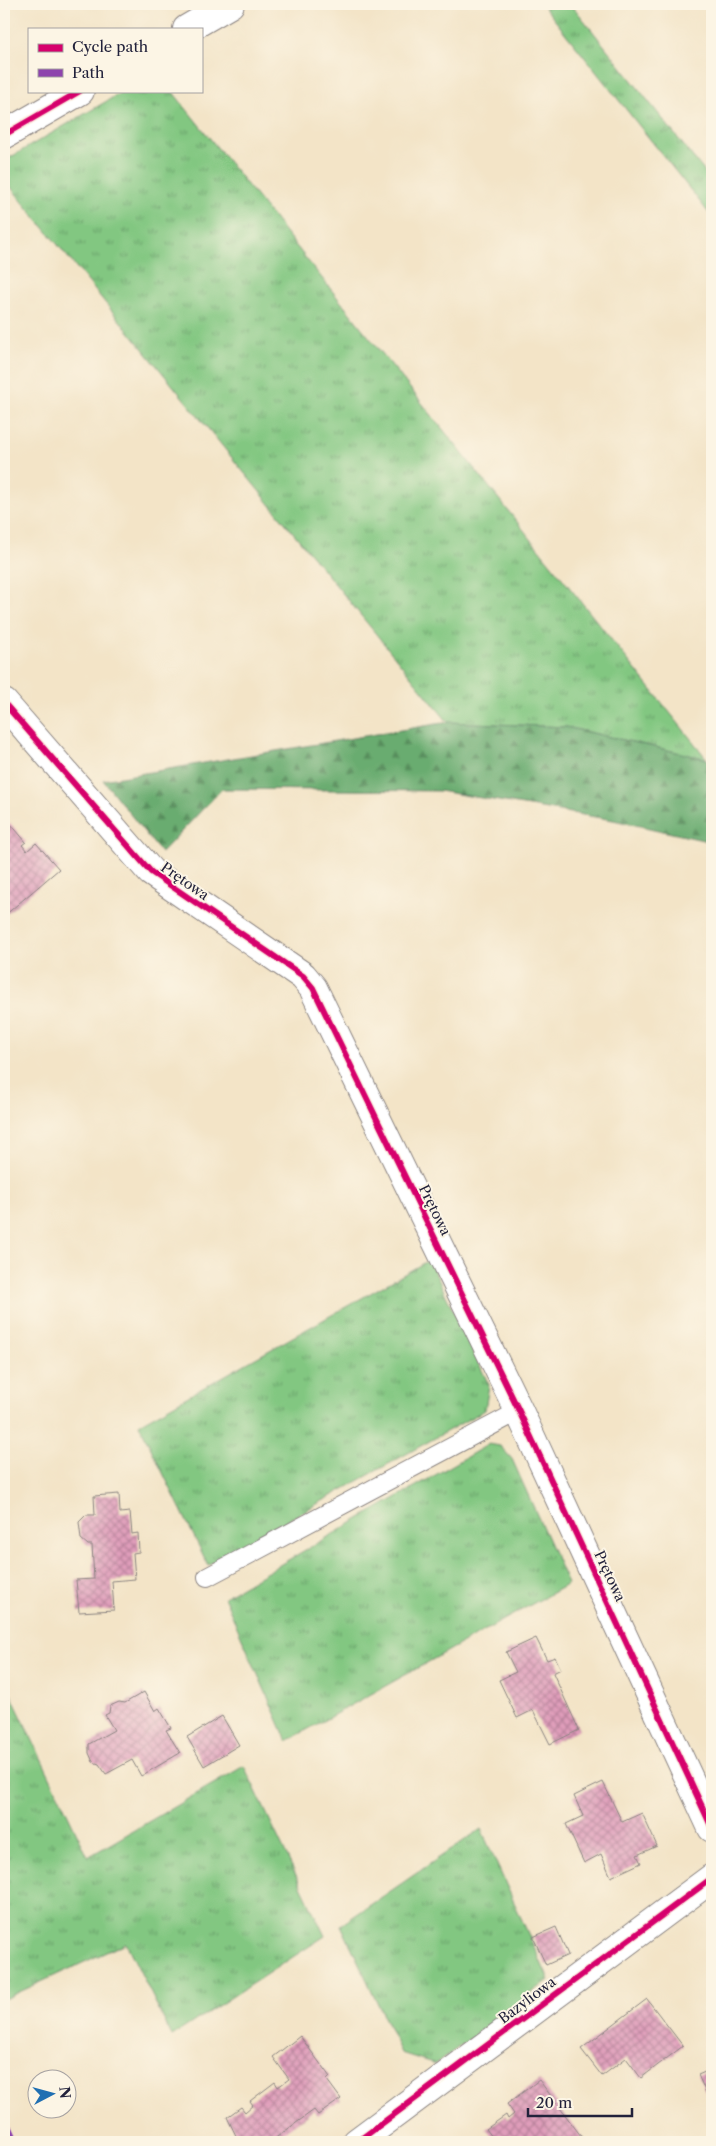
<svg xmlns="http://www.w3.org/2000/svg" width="716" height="2146" font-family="'Libre Caslon Text',serif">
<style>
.grass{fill:url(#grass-tufts);stroke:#52745e}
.forest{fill:url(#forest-firs);stroke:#466755}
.building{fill:url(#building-cross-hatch)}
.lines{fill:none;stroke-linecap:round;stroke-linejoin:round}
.service-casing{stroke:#8a8381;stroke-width:20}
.minor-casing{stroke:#8a8381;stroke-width:30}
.tertiary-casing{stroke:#8a8381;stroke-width:30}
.service{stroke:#fff;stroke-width:18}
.minor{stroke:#fff;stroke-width:28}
.tertiary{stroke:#fff;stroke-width:28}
.quiet{stroke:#8e44ad;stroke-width:5;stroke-dasharray:10 5;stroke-linecap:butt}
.cycleway-casing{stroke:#fcf5e5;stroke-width:9}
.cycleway{stroke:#d6006c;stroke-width:6}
.labels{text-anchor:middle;stroke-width:4;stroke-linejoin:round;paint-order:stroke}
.street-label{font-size:14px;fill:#22223b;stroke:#fcf5e5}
</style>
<defs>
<pattern id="grass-tufts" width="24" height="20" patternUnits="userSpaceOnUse" patternTransform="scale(1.25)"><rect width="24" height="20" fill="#82c781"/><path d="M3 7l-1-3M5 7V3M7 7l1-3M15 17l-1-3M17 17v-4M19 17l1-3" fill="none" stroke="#6aa16b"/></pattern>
<pattern id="forest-firs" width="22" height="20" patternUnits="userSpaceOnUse" patternTransform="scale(1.25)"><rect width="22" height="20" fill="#69ac6f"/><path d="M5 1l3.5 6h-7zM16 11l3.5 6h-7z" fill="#568c5c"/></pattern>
<pattern id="building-cross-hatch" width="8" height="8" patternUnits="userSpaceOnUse" patternTransform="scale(1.25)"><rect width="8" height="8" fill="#df9cba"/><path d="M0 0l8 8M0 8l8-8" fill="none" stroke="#b47f98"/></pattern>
</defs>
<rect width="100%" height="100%" fill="#fcf5e5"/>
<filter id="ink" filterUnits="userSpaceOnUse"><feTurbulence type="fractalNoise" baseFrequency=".02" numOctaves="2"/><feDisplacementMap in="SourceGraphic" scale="10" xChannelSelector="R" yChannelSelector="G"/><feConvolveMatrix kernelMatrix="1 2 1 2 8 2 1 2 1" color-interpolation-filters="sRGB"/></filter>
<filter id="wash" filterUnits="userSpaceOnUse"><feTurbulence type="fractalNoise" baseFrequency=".0096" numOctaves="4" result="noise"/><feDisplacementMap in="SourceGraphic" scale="20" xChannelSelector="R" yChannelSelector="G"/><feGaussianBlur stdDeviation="1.12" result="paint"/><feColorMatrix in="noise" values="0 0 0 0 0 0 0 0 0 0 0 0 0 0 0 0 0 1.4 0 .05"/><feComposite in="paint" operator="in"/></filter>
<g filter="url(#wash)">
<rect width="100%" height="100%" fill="#f3e4c7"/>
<g class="grass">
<path d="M542 4H571L712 181V217Z"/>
<path d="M124 91H172L707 759 566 727 448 722 4 179V161Z"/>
<path d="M429 1260 489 1385 485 1410 208 1565 139 1424Z"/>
<path d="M489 1444 500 1446 512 1459 568 1584 287 1741 224 1597Z"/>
<path d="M4 1680 88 1857 244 1766 325 1936 172 2036 126 1943 4 1999Z"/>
<path d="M481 1829 549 1980 436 2064 401 2053 341 1925Z"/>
</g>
<path class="forest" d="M448 722 566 727 707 759 712 765V842L613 820 439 791 222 789 161 853 103 780Z"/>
<g id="blocks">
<g class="building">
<path d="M10 823 26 842 22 845 27 851 36 843 59 869 4 916V829Z"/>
<path d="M119 1494 120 1513 130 1512 132 1534 138 1533 139 1552 133 1553 135 1579 112 1581 114 1610 79 1612 76 1580 94 1579 92 1545H88L81 1539 79 1522 86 1515H95L94 1496Z"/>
<path d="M536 1638 547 1660 555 1657 561 1669 553 1673 579 1730 550 1744 533 1710 517 1718 499 1680 516 1672 506 1652Z"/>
<path d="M144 1692 155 1711 159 1708 171 1728 166 1730 180 1753 141 1776 132 1760 106 1774 99 1764 93 1762 89 1753V1744L114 1730 105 1715 109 1713 110 1706 119 1702 125 1703Z"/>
<path d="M222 1716 239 1745 204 1766 187 1737Z"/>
<path d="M603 1782 622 1822 642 1813 657 1846 637 1855 641 1863 611 1877 601 1854 584 1863 566 1824 583 1816 574 1796Z"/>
<path d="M556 1927 568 1955 546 1965 533 1937Z"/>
<path d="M647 1999 683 2046 641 2078 626 2058 602 2076 581 2049Z"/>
<path d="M300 2036 330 2077 327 2080 341 2099 318 2115 314 2110 270 2142H239L227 2117 241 2107 245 2112 253 2105 250 2101 275 2082 278 2087 289 2079 273 2057Z"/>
<path d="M712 2069V2106L698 2075Z"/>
<path d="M539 2080 584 2140 581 2142H496L486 2129 506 2115 508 2119 514 2114 507 2104Z"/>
</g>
</g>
</g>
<g filter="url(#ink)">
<use href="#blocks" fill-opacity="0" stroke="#8a8381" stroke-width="1"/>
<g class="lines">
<g class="service-casing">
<path id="service" d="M207 1577 519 1411"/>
</g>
<g class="minor-casing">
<path id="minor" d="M357 2142 712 1878"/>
</g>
<g class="tertiary-casing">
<g id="tertiary">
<path d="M187 29 230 4"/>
<path d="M4 135 80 91"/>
<path d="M4 703 151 872 303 976 313 988 519 1411 712 1828"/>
</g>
</g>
<use href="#service" class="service"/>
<use href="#minor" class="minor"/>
<use href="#tertiary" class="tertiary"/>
<path class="quiet" d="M4 2113 17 2142"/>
<g class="cycleway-casing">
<g id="cycleway">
<path d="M4 135 80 91"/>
<path d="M4 703 151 872 303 976 313 988 519 1411 712 1828"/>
<path d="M357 2142 712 1878"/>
</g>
</g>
<use href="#cycleway" class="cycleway"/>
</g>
</g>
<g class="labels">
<g class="street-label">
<text transform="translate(185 881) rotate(35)" y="5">Prętowa</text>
<text transform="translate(435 1210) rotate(64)" y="5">Prętowa</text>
<text transform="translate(610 1576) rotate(65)" y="5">Prętowa</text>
<text transform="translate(527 2000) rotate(-37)" y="5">Bazyliowa</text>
</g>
</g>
<rect width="716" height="2146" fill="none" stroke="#fcf5e5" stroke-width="20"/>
<rect x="28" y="28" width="175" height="65" fill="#fcf5e5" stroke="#a5a1a1"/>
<rect x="38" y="44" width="25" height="8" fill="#d6006c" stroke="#a5a1a1"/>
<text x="72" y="52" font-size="15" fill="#22223b">Cycle path</text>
<rect x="38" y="69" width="25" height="8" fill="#8e44ad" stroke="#a5a1a1"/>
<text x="72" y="78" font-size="15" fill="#22223b">Path</text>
<g transform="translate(52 2094) rotate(84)"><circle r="24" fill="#fcf5e5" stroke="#a5a1a1"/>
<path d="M0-4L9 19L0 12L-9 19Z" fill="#1f6fb2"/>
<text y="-8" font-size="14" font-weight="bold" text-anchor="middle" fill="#22223b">N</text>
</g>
<path d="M528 2108v8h104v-8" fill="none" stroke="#22223b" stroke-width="2.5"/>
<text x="536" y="2108" font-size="15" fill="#22223b" stroke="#fcf5e5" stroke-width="4" paint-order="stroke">20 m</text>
</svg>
